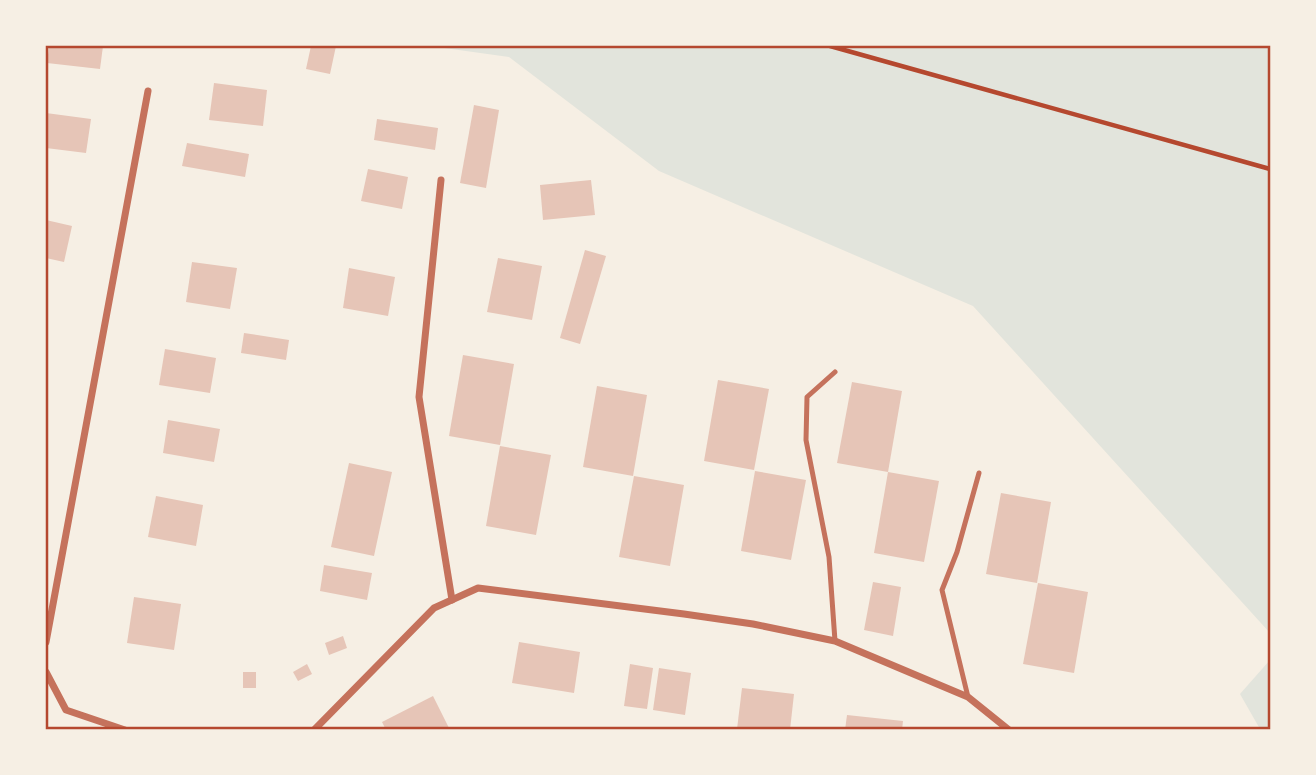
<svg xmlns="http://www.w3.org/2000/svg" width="1316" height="775" font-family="'Sofia Sans Condensed',sans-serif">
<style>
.green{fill:#e2e4dc}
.building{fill:#e6c5b7}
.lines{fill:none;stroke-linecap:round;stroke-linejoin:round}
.path{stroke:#b5482f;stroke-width:4.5}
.service{stroke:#c5725c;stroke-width:5}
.minor{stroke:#c5725c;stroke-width:7}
.neatline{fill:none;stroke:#b5482f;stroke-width:2.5}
</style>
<rect width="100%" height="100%" fill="#f6efe4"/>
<g class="green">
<path d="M430 46H1270V633L973 306 659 171 509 57Z"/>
<path d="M1270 660V729H1260L1240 694Z"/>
</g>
<g class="building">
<path d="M49 46H103L100 69 47 63Z"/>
<path d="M311 46H336L330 74 306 69Z"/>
<path d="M214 83 267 90 263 126 209 120Z"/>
<path d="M474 105 499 110 486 188 460 183Z"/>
<path d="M46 113 91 119 86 153 46 148Z"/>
<path d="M377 119 438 128 435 150 374 140Z"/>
<path d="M187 143 249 154 245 177 182 166Z"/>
<path d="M368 169 408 177 402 209 361 201Z"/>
<path d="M591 180 595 215 543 220 540 185Z"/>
<path d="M46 220 72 226 64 262 46 258Z"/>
<path d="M585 250 606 256 580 344 560 338Z"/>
<path d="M498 258 542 266 532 320 487 312Z"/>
<path d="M192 262 237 268 230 309 186 302Z"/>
<path d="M349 268 395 277 388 316 343 308Z"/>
<path d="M244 333 289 340 286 360 241 353Z"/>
<path d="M165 349 216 358 210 393 159 385Z"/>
<path d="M463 355 514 364 500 445 449 436Z"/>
<path d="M718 380 769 389 754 470 704 461Z"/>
<path d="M852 382 902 391 888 472 837 463Z"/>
<path d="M597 386 647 395 633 476 583 467Z"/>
<path d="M168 420 220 429 214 462 163 453Z"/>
<path d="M500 446 551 455 536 535 486 526Z"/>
<path d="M349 463 392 472 374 556 331 547Z"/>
<path d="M755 471 806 480 791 560 741 551Z"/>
<path d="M888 472 939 481 924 562 874 553Z"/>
<path d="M634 476 684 485 670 566 619 557Z"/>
<path d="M1001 493 1051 502 1037 583 986 574Z"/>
<path d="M156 496 203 505 196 546 148 537Z"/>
<path d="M324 565 372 573 367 600 320 591Z"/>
<path d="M873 582 901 587 893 636 864 630Z"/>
<path d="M1038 583 1088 592 1074 673 1023 664Z"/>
<path d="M134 597 181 604 174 650 127 643Z"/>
<path d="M343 636 347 648 329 655 325 643Z"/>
<path d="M519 642 580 652 574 693 512 683Z"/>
<path d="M307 664 312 674 298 681 293 672Z"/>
<path d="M630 664 653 668 647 709 624 706Z"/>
<path d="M659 668 691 673 685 715 653 710Z"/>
<rect x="243" y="672" width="13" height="16"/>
<path d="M742 688 794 694 790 730 737 729Z"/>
<path d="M433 696 450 730H386L382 722Z"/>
<path d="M847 715 903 721 902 730H845Z"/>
</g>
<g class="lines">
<path class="path" d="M830 46 1270 169"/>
<g class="service">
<path d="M835 372 807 397 806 440 829 557 835 641"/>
<path d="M968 697 942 590 957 552 979 473"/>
</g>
<g class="minor">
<path d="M441 180 419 397 452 600"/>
<path d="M46 642 148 91"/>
<path d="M46 672 66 710 125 730"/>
<path d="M314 730 434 608 478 588 684 614 753 624 835 641 968 697 1009 730"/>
</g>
</g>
<rect width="1316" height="775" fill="none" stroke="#f6efe4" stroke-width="94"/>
<rect x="47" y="47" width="1222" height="681" class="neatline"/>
</svg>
